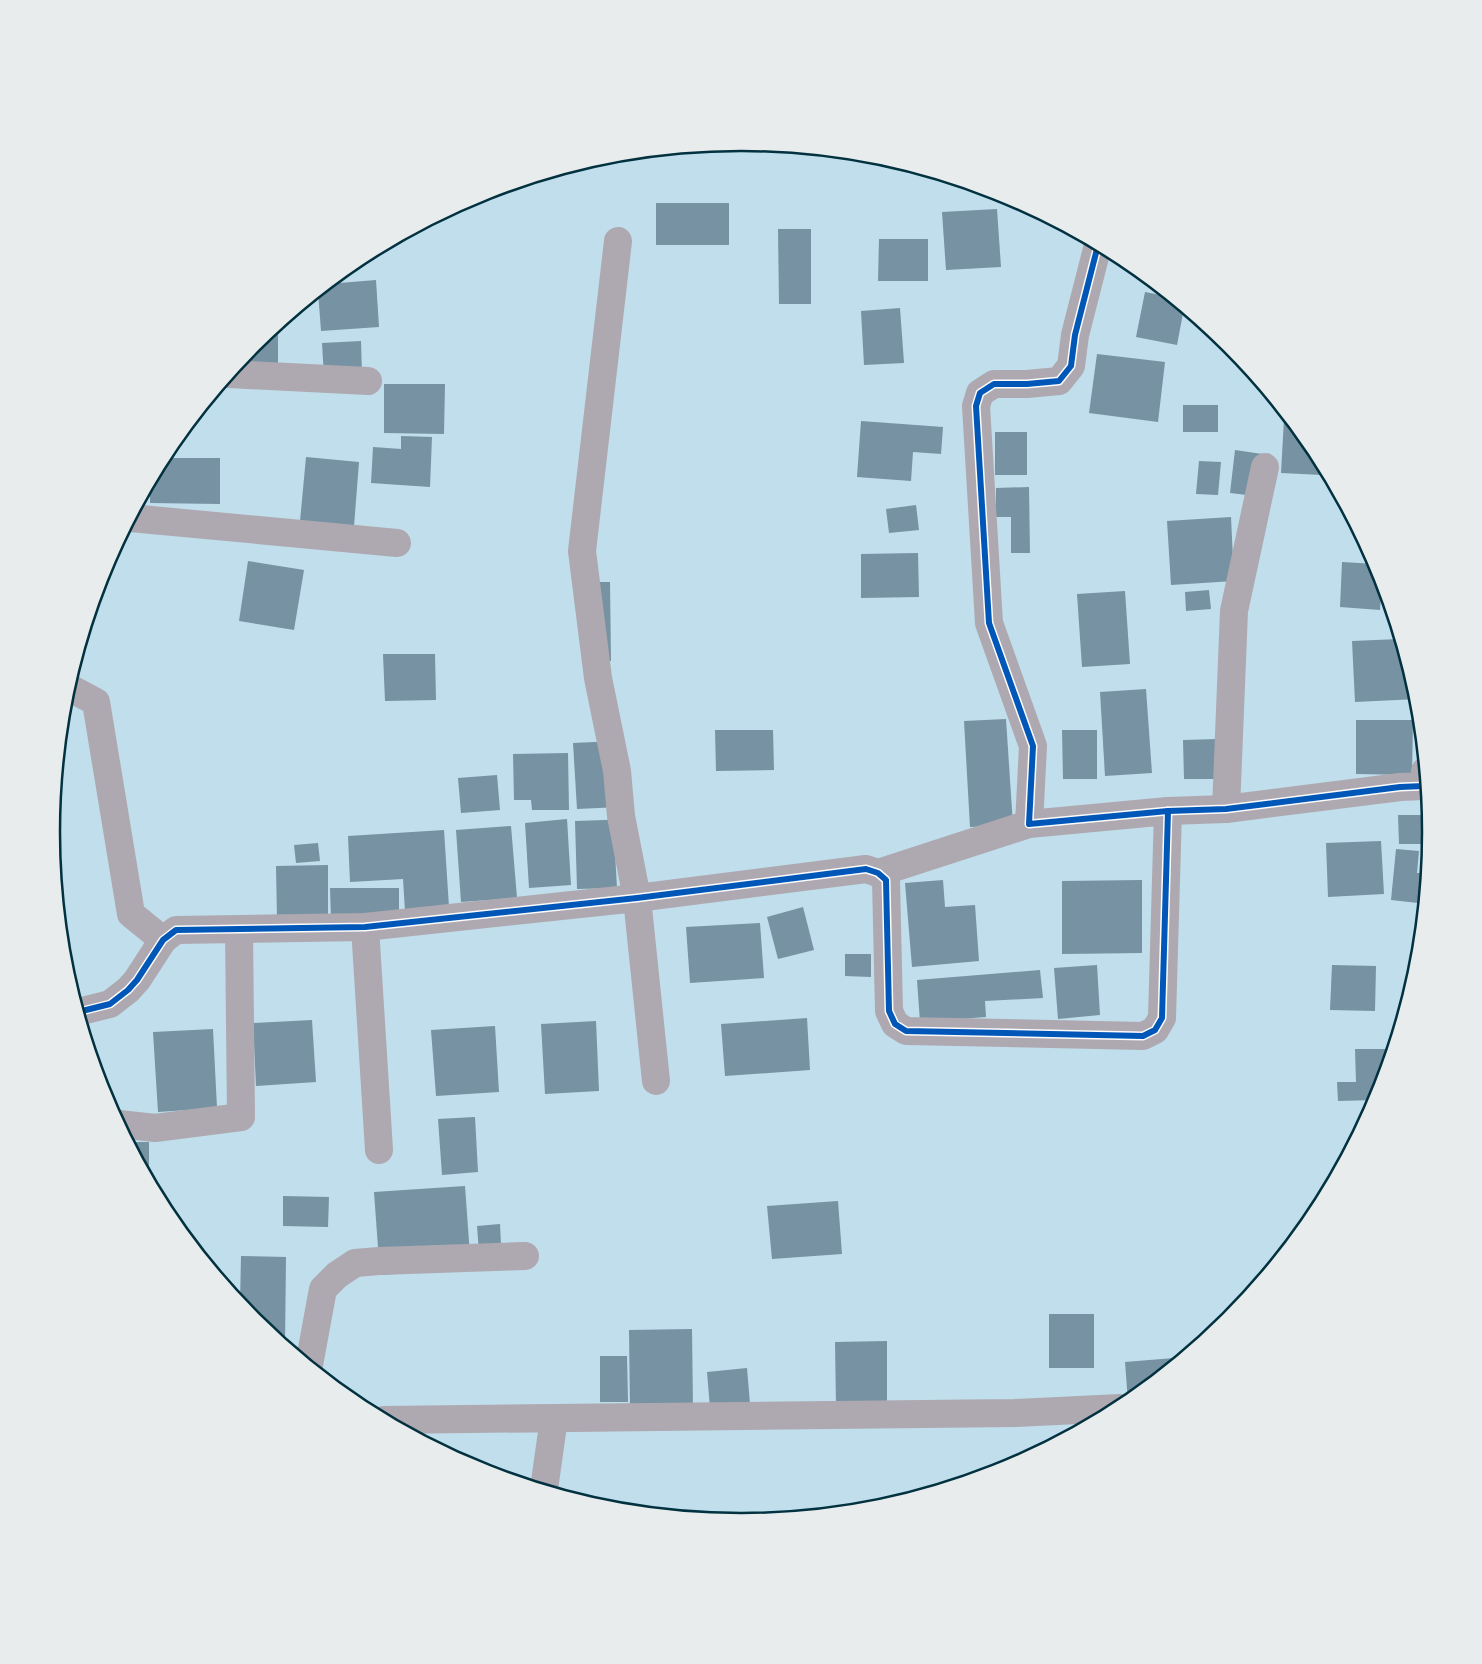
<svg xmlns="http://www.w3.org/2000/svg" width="1482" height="1664" font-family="Bitter,serif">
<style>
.building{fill:#7792a2}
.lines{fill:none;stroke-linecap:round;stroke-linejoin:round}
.minor{stroke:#aea8b0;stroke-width:28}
.cycleway-casing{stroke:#fcfcfc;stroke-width:9}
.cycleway{stroke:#0057b8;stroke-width:6}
.rim{fill:none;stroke:#023140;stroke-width:2.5}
</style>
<rect width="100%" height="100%" fill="#c0deeb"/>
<g class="building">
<rect x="656" y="203" width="73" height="42"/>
<path d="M997 209 1001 267 946 270 942 212Z"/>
<path d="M778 229H811V304H779Z"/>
<path d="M879 239H928V281H878Z"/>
<path d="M376 280 379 327 321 331 318 291 327 284Z"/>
<path d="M1145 292 1171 297 1184 308 1177 345 1136 337Z"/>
<path d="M900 308 904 363 864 365 861 311Z"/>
<path d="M278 324V370H232L253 344Z"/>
<path d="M361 341 362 375 324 377 322 343Z"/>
<path d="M1097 354 1165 362 1158 422 1089 413Z"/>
<path d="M384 384H445L444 434 384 433Z"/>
<rect x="1183" y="405" width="35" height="27"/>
<path d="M1284 419H1290L1315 449 1322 464V475L1281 473Z"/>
<path d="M861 421 943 427 941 454 913 452 911 481 857 477Z"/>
<rect x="995" y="432" width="32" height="43"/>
<path d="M401 436 432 437 430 487 371 483 373 447 401 449Z"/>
<path d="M1235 450 1269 455 1264 497 1230 493Z"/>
<path d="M306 457 359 462 354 526 300 521Z"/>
<path d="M163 458H220V504L150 503V481Z"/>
<path d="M1199 461 1221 462 1218 495 1196 494Z"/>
<path d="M1029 487 1030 553H1011V517H996V488Z"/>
<path d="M916 505 919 530 889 533 886 509Z"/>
<path d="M1231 517 1234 581 1171 585 1167 521Z"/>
<path d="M918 553 919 597 861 598V554Z"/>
<path d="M248 561 304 570 294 630 239 621Z"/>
<path d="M1342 562 1376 564 1382 580 1380 610 1340 607Z"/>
<path d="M588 582H610L611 661H589Z"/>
<path d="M1209 590 1211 609 1186 611 1185 592Z"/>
<path d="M1125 591 1130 664 1082 667 1077 594Z"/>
<path d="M1400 639 1418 699 1355 702 1352 641Z"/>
<path d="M383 654H435L436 700 385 701Z"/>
<path d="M1146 689 1152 773 1105 776 1100 692Z"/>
<path d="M1006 719 1013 825 970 827 964 721Z"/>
<path d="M1356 720H1413L1412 775 1356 774Z"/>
<path d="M715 730H773L774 770 716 771Z"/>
<path d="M1062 730H1097V779H1063Z"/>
<path d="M1218 739V779H1184L1183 740Z"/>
<path d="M616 741 620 807 577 809 573 743Z"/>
<path d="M568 753 569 810H532L531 800H514L513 754Z"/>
<path d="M497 775 500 810 461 813 458 778Z"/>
<path d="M1398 815H1429L1431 832 1430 844H1399Z"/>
<path d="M567 819 571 885 529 888 525 823Z"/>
<path d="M635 819 615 852 617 888 577 889 575 821Z"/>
<path d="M511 826 517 898 461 902 456 830Z"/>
<path d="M444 830 449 907 405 911 403 879 350 882 348 836Z"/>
<path d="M1381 841 1384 894 1328 897 1326 843Z"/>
<path d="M318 843 320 861 296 863 294 845Z"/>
<path d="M1396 849 1419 851 1417 873H1421L1418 903 1391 900Z"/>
<path d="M328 865V918L277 919 276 866Z"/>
<path d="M943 880 945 907 975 905 979 961 912 967 905 883Z"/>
<path d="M1142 880V953L1062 954V881Z"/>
<path d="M330 888H399V918H331Z"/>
<path d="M803 907 814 950 778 959 767 917Z"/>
<path d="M760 923 764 978 690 983 686 927Z"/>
<path d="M845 954H871V977L845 976Z"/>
<path d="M1097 965 1100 1015 1058 1019 1054 968Z"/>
<path d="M1332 965 1376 966 1375 1011 1330 1010Z"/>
<path d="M1040 970 1043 998 985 1001 986 1017 920 1022 917 980Z"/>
<path d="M807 1018 810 1070 725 1076 721 1024Z"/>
<path d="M312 1020 316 1082 256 1086 253 1023Z"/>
<path d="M596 1021 599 1091 545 1094 541 1024Z"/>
<path d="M495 1026 499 1092 436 1096 431 1030Z"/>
<path d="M213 1029 217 1108 158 1112 153 1032Z"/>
<path d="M1355 1049H1393L1376 1100 1338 1101 1337 1082H1356Z"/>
<path d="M475 1117 478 1172 442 1175 438 1119Z"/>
<path d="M128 1142H149V1180Z"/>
<path d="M465 1186 471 1269 380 1275 374 1192Z"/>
<path d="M283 1196 329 1197 328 1227 283 1226Z"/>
<path d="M838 1201 842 1254 772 1259 767 1206Z"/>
<path d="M500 1224 502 1265 480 1266 477 1226Z"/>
<path d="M241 1256 286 1257 285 1345 253 1320 240 1304Z"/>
<rect x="1049" y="1314" width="45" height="54"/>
<path d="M692 1329 693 1409 630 1410 629 1330Z"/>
<path d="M887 1341V1404L836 1405 835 1342Z"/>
<path d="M600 1356H627L628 1402H600Z"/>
<path d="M1174 1358V1365L1128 1402 1125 1362Z"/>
<path d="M747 1368 750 1404 710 1408 707 1372Z"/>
</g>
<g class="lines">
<g class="minor">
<path d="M618 241 582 551 598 678 617 771 621 816 637 898 656 1081"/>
<path d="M1098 245 1075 335 1071 366 1059 381 1027 384H994L980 393 976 406 989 623 1033 746 1029 824 1168 811 1226 809 1400 787 1424 786 1425 771"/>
<path d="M229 374 368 381"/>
<path d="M130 518 397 543"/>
<path d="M68 687 96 702 131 914 163 940"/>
<path d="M1226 809 1234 611 1265 467"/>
<path d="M878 873 1029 824"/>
<path d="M365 927 379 1150"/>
<path d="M78 1012 110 1004 128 990 137 980 163 940 176 930 365 927 637 898 866 869 878 873 886 880 889 1011 895 1024 906 1031 1143 1036 1155 1030 1162 1018 1168 811"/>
<path d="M119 1124 155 1128 241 1117 239 929"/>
<path d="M309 1365 323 1289 337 1275 355 1263 379 1261 525 1256"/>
<path d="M384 1420 1015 1413 1120 1408"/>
<path d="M544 1489 554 1418"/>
</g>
<g class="cycleway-casing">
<g id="cycleway">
<path d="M1098 245 1075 335 1071 366 1059 381 1027 384H994L980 393 976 406 989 623 1033 746 1029 824 1168 811 1226 809 1400 787 1424 786 1425 771"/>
<path d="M78 1012 110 1004 128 990 137 980 163 940 176 930 365 927 637 898 866 869 878 873 886 880 889 1011 895 1024 906 1031 1143 1036 1155 1030 1162 1018 1168 811"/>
</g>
</g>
<use href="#cycleway" class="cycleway"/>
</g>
<path d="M0 0H1482V1664H0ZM60 832a681 681 0 1 1 1362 0a681 681 0 1 1-1362 0Z" fill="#e8eced" fill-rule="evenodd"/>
<path class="rim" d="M60 832a681 681 0 1 1 1362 0a681 681 0 1 1-1362 0Z"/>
</svg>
